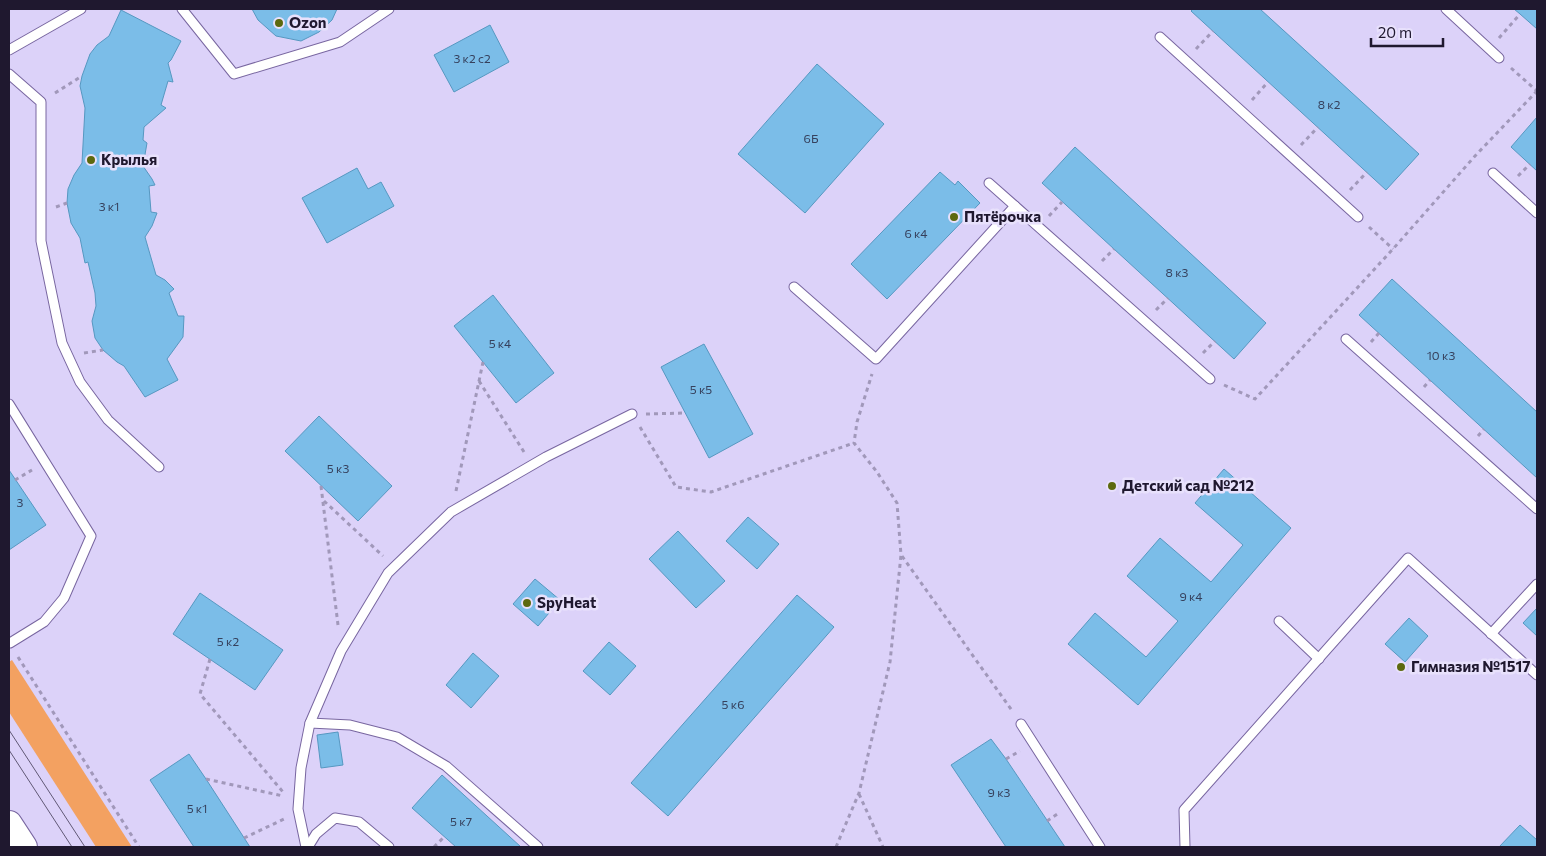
<svg xmlns="http://www.w3.org/2000/svg" width="1546" height="856" font-family="Commissioner,sans-serif">
<style>
.green{fill:#f3a161}
.building{fill:#7bbde8;stroke:#5698c1}
.lines{fill:none;stroke-linecap:round;stroke-linejoin:round}
.lane-casing{stroke:#7866a0;stroke-width:11}
.secondary-casing{stroke:#7866a0;stroke-width:28}
.path{stroke:#a198ba;stroke-width:3;stroke-dasharray:4 4;stroke-linecap:butt}
.lane{stroke:#fff;stroke-width:9}
.secondary{stroke:#fff;stroke-width:26}
.tram{stroke:#615976;stroke-width:1}
.poi-dot{fill:#5d690f;stroke:#e8e1fc;stroke-width:2}
.labels{text-anchor:middle;stroke-width:5;stroke-linejoin:round;paint-order:stroke}
.number-label{font-size:12px;fill:#36415d}
.poi-label{font-size:15px;font-weight:bold;fill:#1f182f;stroke:#e8e1fc;text-anchor:start}
</style>
<rect width="100%" height="100%" fill="#dcd2f9"/>
<path class="green" d="M12 660 132 847H96L9 712V662Z"/>
<g class="building">
<path d="M252 9H337L332 20 319 32 301 41 276 36 258 20Z"/>
<path d="M1193 9H1260L1419 154 1386 190 1191 11Z"/>
<path d="M1514 9H1537V29L1520 14Z"/>
<path d="M121 10 181 41 171 60 168 63 173 82 168 81 161 105 166 108 144 127 143 140 147 143 143 166 152 179 155 185 149 186 151 212 157 213 152 226 145 237 156 275 165 280 174 289 169 293 178 316H184L183 337 167 359 178 380 145 397 124 366 117 362 103 350 95 338 92 321 96 306 95 293 88 262 85 263 80 238 71 223 67 203 68 189 74 175 82 163 85 108 80 86 82 76 90 54 97 45 109 36Z"/>
<path d="M490 25 509 62 454 92 434 55Z"/>
<path d="M817 64 884 124 805 213 738 154Z"/>
<path d="M1537 117V171L1511 147Z"/>
<path d="M1075 147 1266 323 1234 359 1042 183Z"/>
<path d="M357 168 368 189 381 182 394 206 327 243 302 198Z"/>
<path d="M940 172 955 185 958 181 980 203 887 299 851 264Z"/>
<path d="M1392 279 1537 412V478L1359 315Z"/>
<path d="M493 295 554 373 516 403 454 326Z"/>
<path d="M704 344 753 434 709 458 661 367Z"/>
<path d="M319 416 392 486 358 521 285 451Z"/>
<path d="M1224 469 1291 528 1138 705 1068 644 1095 613 1146 657 1178 621 1127 576 1160 538 1211 582 1243 545 1195 503Z"/>
<path d="M9 470 46 525 9 550Z"/>
<path d="M748 517 779 544 757 569 726 541Z"/>
<path d="M678 531 725 581 696 608 649 559Z"/>
<path d="M535 579 560 600 538 626 513 604Z"/>
<path d="M200 593 283 650 255 690 173 634Z"/>
<path d="M797 595 834 627 668 816 631 783Z"/>
<path d="M1537 608V636L1523 623Z"/>
<path d="M1409 618 1428 636 1405 662 1385 644Z"/>
<path d="M609 642 636 666 610 695 583 671Z"/>
<path d="M473 653 499 676 471 708 446 685Z"/>
<path d="M338 732 343 765 321 768 317 735Z"/>
<path d="M991 739 1006 759 1065 847H1006L951 765Z"/>
<path d="M189 754 206 779 250 847H194L150 780Z"/>
<path d="M442 775 521 847H456L412 808Z"/>
<path d="M1520 825 1537 840V847H1499Z"/>
</g>
<g class="lines">
<g class="lane-casing">
<g id="lane">
<path d="M182 9 234 74 340 42 389 9"/>
<path d="M1446 9 1499 58"/>
<path d="M1160 37 1358 217"/>
<path d="M9 50 81 9"/>
<path d="M9 74 41 102V241L62 343 80 382 108 420 159 467"/>
<path d="M1493 173 1537 213"/>
<path d="M989 183 1210 379"/>
<path d="M794 287 876 359 1015 206"/>
<path d="M1346 339 1537 509"/>
<path d="M9 404 91 536 64 598 44 622 10 643"/>
<path d="M1279 621 1319 659"/>
<path d="M1491 634 1537 584"/>
<path d="M310 723 350 725 397 737 446 766 538 847"/>
<path d="M1021 724 1100 847"/>
<path d="M306 847 298 809 301 768 310 723 341 651 388 573 451 512 546 457 632 414"/>
<path d="M308 847 316 834 335 818 359 822 389 847"/>
<path d="M1185 847 1184 810 1408 558 1537 675"/>
</g>
</g>
<g class="secondary-casing">
<path id="secondary" d="M9 824 24 847"/>
</g>
<g class="path">
<path d="M1499 38 1520 14"/>
<path d="M1196 49 1213 31"/>
<path d="M1511 68 1537 91"/>
<path d="M55 93 82 76"/>
<path d="M1252 100 1268 82"/>
<path d="M1301 145 1318 127"/>
<path d="M1518 176 1530 164"/>
<path d="M1350 190 1367 172"/>
<path d="M56 207 67 203"/>
<path d="M1049 216 1062 202"/>
<path d="M1369 227 1393 249"/>
<path d="M1102 261 1114 249"/>
<path d="M1156 310 1168 298"/>
<path d="M1371 342 1379 333"/>
<path d="M84 353 103 350"/>
<path d="M1203 353 1215 341"/>
<path d="M479 381 524 452"/>
<path d="M1224 385 1255 399 1393 249 1475 156 1537 91"/>
<path d="M1424 387 1430 380"/>
<path d="M646 414 685 413"/>
<path d="M640 427 676 487 711 492 854 443"/>
<path d="M1478 436 1484 429"/>
<path d="M15 480 32 470"/>
<path d="M321 486 338 625"/>
<path d="M456 491 483 362"/>
<path d="M324 501 383 556"/>
<path d="M902 556 1013 712"/>
<path d="M18 657 139 847"/>
<path d="M210 659 200 694 283 792"/>
<path d="M1006 759 1020 751"/>
<path d="M206 779 283 796"/>
<path d="M859 794 883 847"/>
<path d="M1047 821 1059 813"/>
<path d="M244 838 284 819"/>
<path d="M434 847 444 837"/>
<path d="M836 847 859 793 890 662 901 555 897 503 877 472 854 443 857 422 872 374"/>
</g>
<use href="#lane" class="lane"/>
<use href="#secondary" class="secondary"/>
<g class="tram">
<path d="M9 730 85 847"/>
<path d="M9 750 72 847"/>
</g>
</g>
<g class="poi-dot">
<circle cx="279" cy="23" r="5"/>
<circle cx="91" cy="160" r="5"/>
<circle cx="954" cy="217" r="5"/>
<circle cx="1112" cy="486" r="5"/>
<circle cx="527" cy="603" r="5"/>
<circle cx="1401" cy="667" r="5"/>
</g>
<g class="labels">
<g class="number-label">
<text x="472" y="63">3 к2 с2</text>
<text x="1329" y="109">8 к2</text>
<text x="811" y="143">6Б</text>
<text x="109" y="211">3 к1</text>
<text x="916" y="238">6 к4</text>
<text x="1177" y="277">8 к3</text>
<text x="500" y="348">5 к4</text>
<text x="1441" y="360">10 к3</text>
<text x="701" y="394">5 к5</text>
<text x="338" y="473">5 к3</text>
<text x="20" y="507">3</text>
<text x="1191" y="601">9 к4</text>
<text x="228" y="646">5 к2</text>
<text x="733" y="709">5 к6</text>
<text x="999" y="797">9 к3</text>
<text x="197" y="813">5 к1</text>
<text x="461" y="826">5 к7</text>
</g>
<g class="poi-label">
<text x="289" y="28">Ozon</text>
<text x="101" y="165">Крылья</text>
<text x="964" y="222">Пятёрочка</text>
<text x="1122" y="491">Детский сад №212</text>
<text x="537" y="608">SpyHeat</text>
<text x="1411" y="672">Гимназия №1517</text>
</g>
</g>
<rect width="1546" height="856" fill="none" stroke="#1f182f" stroke-width="20"/>
<path d="M1371 38v8h72v-8" fill="none" stroke="#1f182f" stroke-width="2.5"/>
<text x="1378" y="38" font-size="15" fill="#1f182f" stroke="#e8e1fc" stroke-width="4" paint-order="stroke">20 m</text>
</svg>
